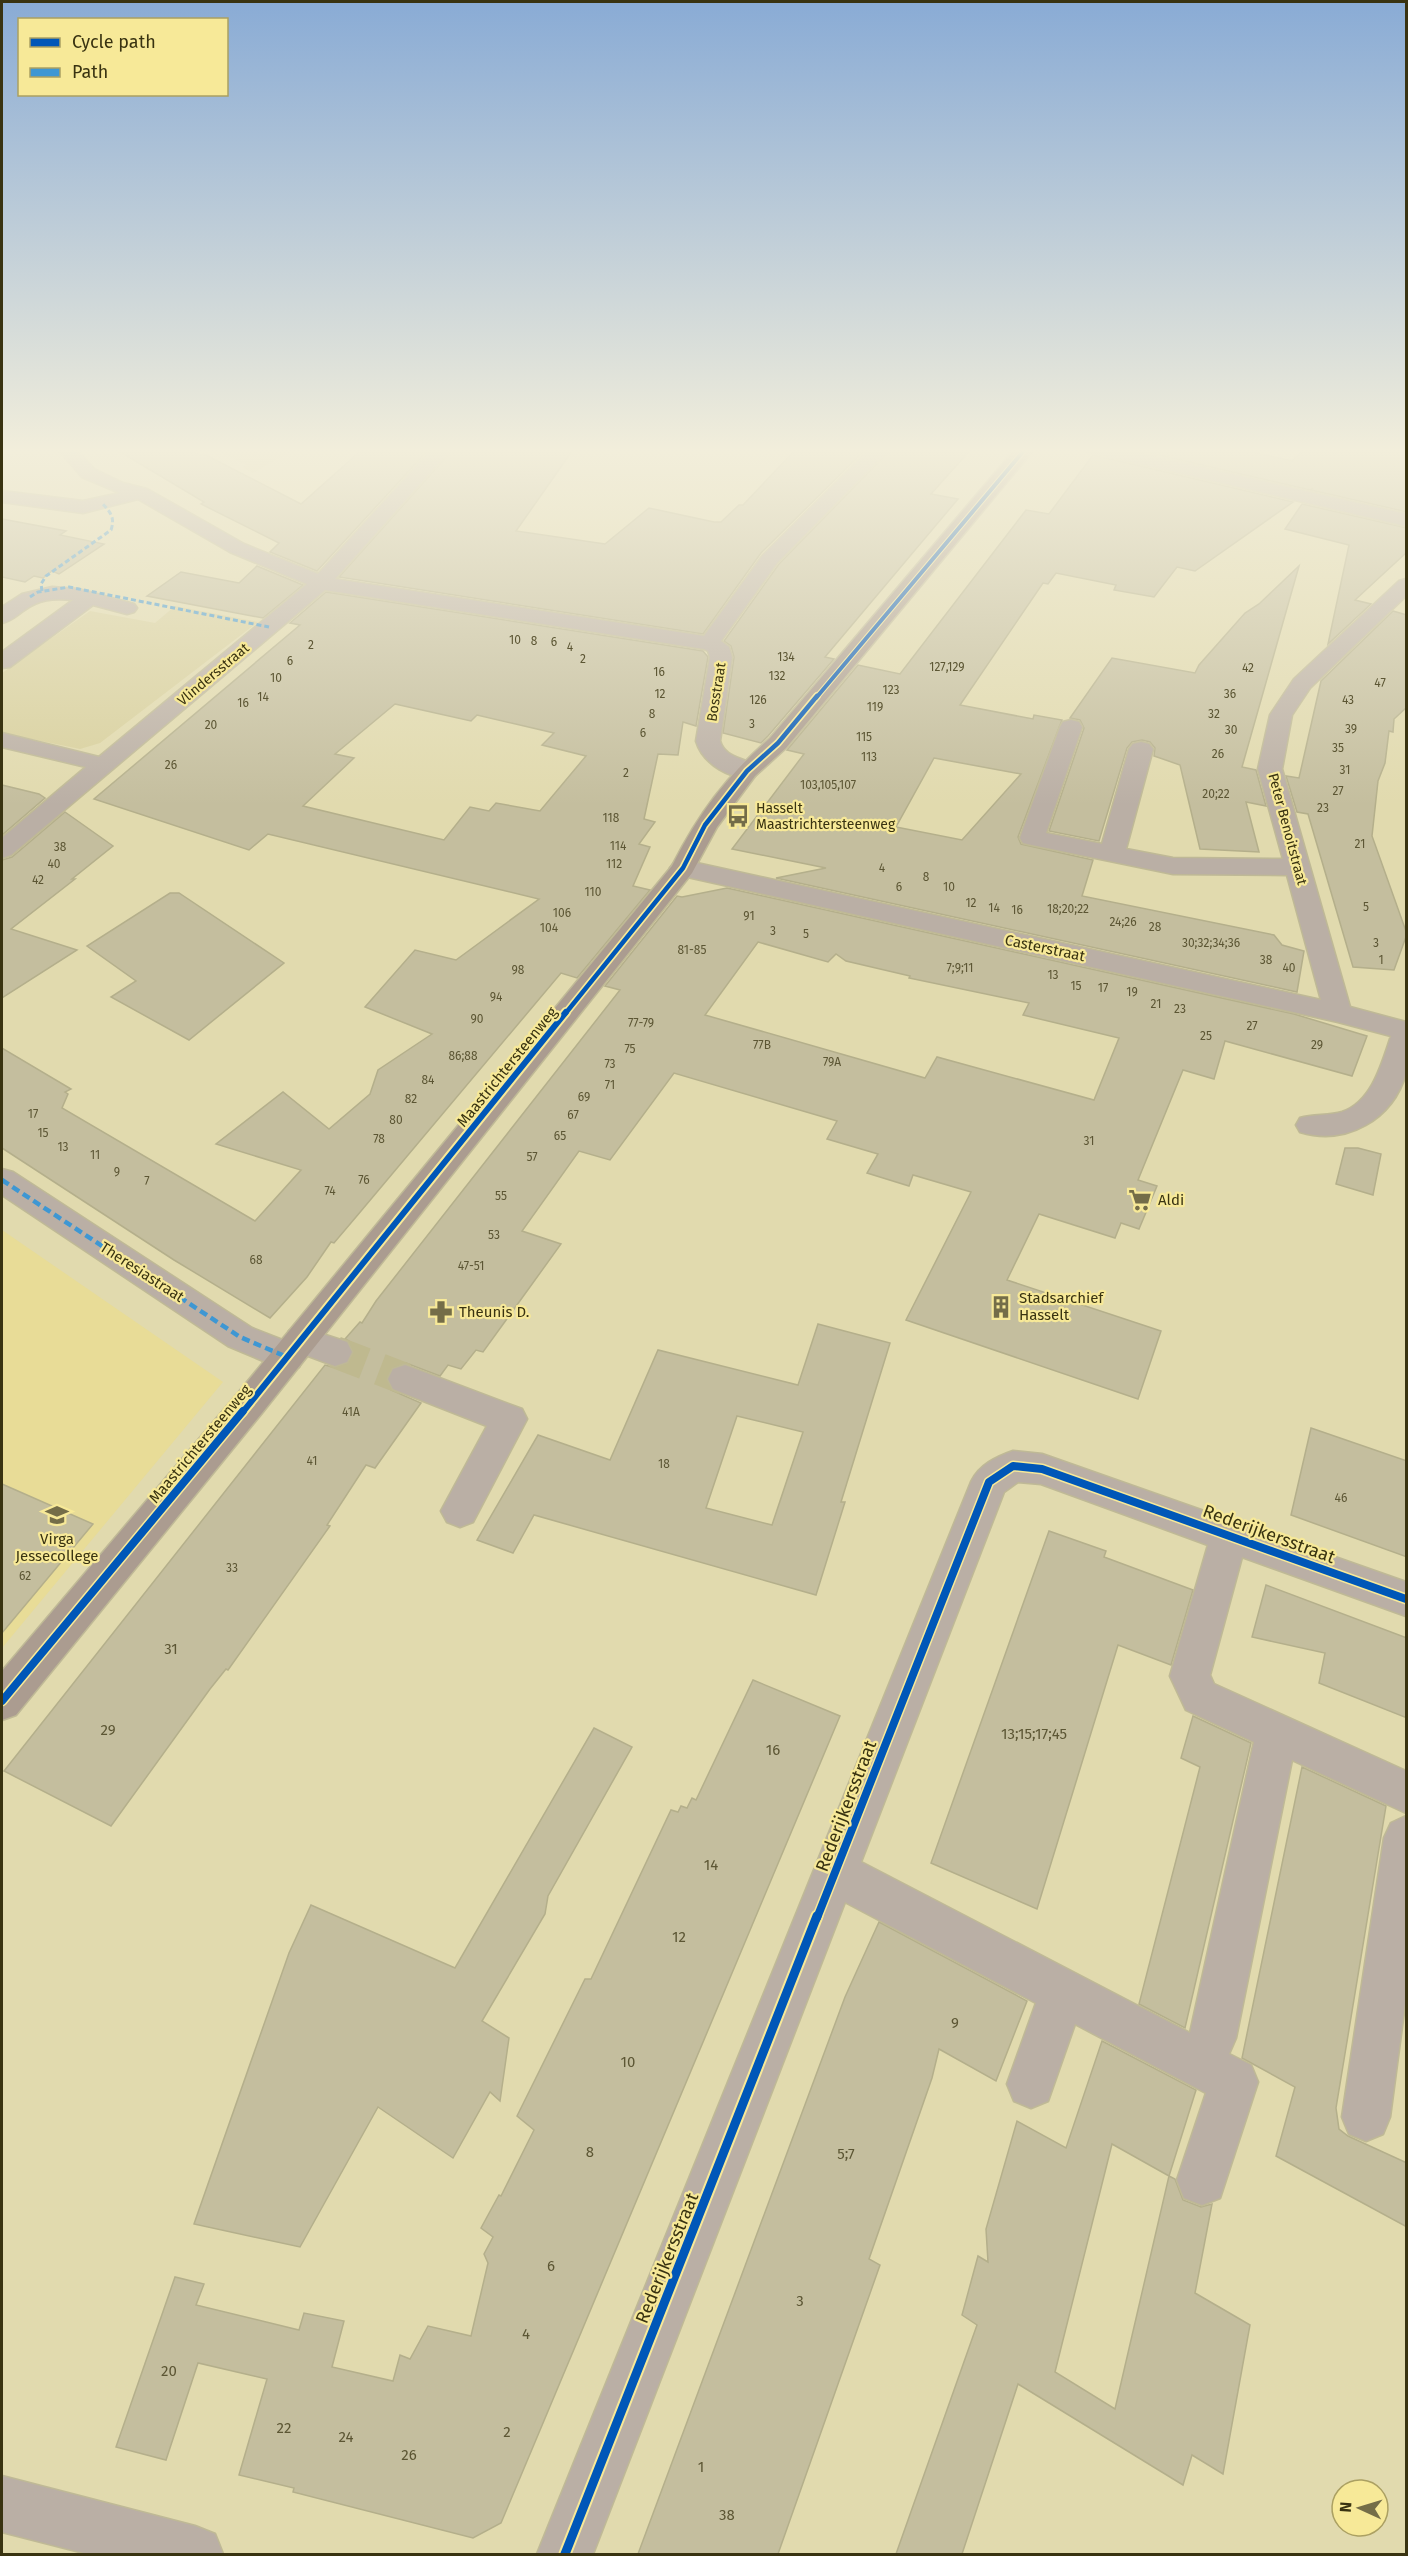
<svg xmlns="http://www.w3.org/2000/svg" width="1408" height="2556" font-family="'Fira Sans',sans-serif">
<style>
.built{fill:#e8dc97}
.green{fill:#d8d09d}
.building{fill:#c4be9e;stroke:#b4af8b;stroke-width:1.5;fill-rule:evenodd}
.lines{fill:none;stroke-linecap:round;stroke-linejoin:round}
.minor-tunnel{stroke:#bfb98f;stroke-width:32;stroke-dasharray:32 16;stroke-linecap:butt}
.minor-casing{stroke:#bfb996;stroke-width:3}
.major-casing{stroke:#bfb996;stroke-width:3}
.minor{fill:#baafa5;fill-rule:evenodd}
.major{fill:#ab9c90;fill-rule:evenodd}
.quiet-far1{stroke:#3e97d3;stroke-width:3;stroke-dasharray:5 3;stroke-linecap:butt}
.quiet{stroke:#3e97d3;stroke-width:4.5;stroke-dasharray:8 4.5;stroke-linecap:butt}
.cycleway-far4-casing{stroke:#f7e998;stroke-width:6}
.cycleway-far3-casing{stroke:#f7e998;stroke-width:8}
.cycleway-far2-casing{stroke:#f7e998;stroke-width:10}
.cycleway-far1-casing{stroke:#f7e998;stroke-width:11}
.cycleway-casing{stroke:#f7e998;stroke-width:13}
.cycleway-far4{stroke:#0057b8;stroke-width:4}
.cycleway-far3{stroke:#0057b8;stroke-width:4.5}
.cycleway-far2{stroke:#0057b8;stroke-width:6}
.cycleway-far1{stroke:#0057b8;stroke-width:8}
.cycleway{stroke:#0057b8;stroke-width:9}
.labels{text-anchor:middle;stroke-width:4.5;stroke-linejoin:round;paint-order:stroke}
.number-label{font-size:12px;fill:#5c5634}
.far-street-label{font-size:14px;fill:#393311;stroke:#f7e998}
.far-poi-label{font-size:14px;fill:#393311;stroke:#f7e998;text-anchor:start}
.street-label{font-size:15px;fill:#393311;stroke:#f7e998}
.poi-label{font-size:15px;fill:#393311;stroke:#f7e998;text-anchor:start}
.near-number-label{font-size:15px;fill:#5c5634}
.near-street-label{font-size:18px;fill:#393311;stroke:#f7e998}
</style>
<rect width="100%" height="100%" fill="#e1daae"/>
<path class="built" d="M2 1230 223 1382 2 1648Z"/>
<g class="green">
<path d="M204 447H298L253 473 242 467 246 465 213 448 208 450Z"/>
<path d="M175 606 258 622 100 743 80 749 2 733V673L90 611 155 623Z"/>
</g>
<g class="building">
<path d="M112 447H179L200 455 204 454 301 504 365 447H431L317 571 270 552 279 543 201 504 204 502Z"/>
<path d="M455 447H575L516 531 605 544 649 508 714 522H721L739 505H743L798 447H868L761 553 703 634 339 577Z"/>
<path d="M893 447H973L931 494 958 499 825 657 834 659 768 736 761 743 723 733 734 657 731 646 724 641 779 564Z"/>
<path d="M1124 447H1230L1292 461 1306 447 1336 453 1340 447H1364L1382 451 1385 448 1407 452V512L1311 490 1313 488 1310 490Z"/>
<path d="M1093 455 1293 502 1195 571 1177 567 1154 597 1114 590 1116 585 1056 573 1048 584 1043 583 960 705 1033 719 1034 715 1062 720 1018 837 1021 844 1093 860 1082 896 1274 935 1282 945 1304 951 1297 992 776 878 826 868 732 849 804 754 787 750 858 665 900 674 1026 510 1049 514ZM934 758 1021 774 962 840 896 827Z"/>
<path d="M1302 504 1407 528V552L1355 600 1371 604 1328 644 1349 545 1285 529Z"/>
<path d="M2 519 66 531 60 535 104 544 59 574 52 571 43 578 34 576 25 582 2 577Z"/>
<path d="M257 566 303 585 263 618 147 596 181 572 239 583Z"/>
<path d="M1299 566 1242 767 1256 770 1266 806 1246 802 1259 852 1200 849 1180 765 1154 756 1155 748 1150 742 1142 740 1132 742 1127 748 1099 841 1049 831 1084 728 1080 720 1070 718 1112 658 1195 673 1199 665 1245 613 1259 604Z"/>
<path d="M326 592 703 651 708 657 696 726 683 722 678 755 658 754 644 819 655 822 639 844 650 847 633 886 650 890 577 978 561 973 356 1217 334 1243 331 1242 307 1277 270 1318 174 1260 2 1148V1048L71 1089 65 1092 68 1094 62 1108 255 1221 301 1170 216 1144 283 1092 329 1129 370 1094 378 1070 432 1034 365 1007 415 950 456 960 539 899 268 834 249 850 94 799 300 625 290 623ZM395 704 471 721 477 715 554 733 542 745 586 756 540 811 496 803 489 811 470 807 444 840 303 806 354 758 335 754Z"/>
<path d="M1393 611 1407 615V707L1394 719 1393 732 1389 731 1385 763 1378 781 1372 836 1407 934 1394 970 1353 967 1308 814 1297 812 1286 776 1299 778 1321 681Z"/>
<path d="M2 785 39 794 45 798 2 835Z"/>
<path d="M65 812 113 846 72 879H75L11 929 77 950 2 998V860L12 857Z"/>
<path d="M727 888 1294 1014 1367 1036 1352 1076 1225 1041 1214 1079 1183 1070 1138 1180 1157 1186 1139 1229 1121 1223 1115 1238 1039 1214 1007 1280 1161 1331 1138 1399 906 1320 971 1192 913 1175 909 1186 867 1173 878 1154 827 1139 837 1121 674 1073 610 1160 579 1151 522 1231 561 1244 483 1352 476 1350 461 1369 448 1365 440 1376 406 1363 391 1368 386 1378 391 1390 421 1403 375 1468 366 1465 327 1525 330 1526 228 1670 226 1669 210 1689 111 1826 4 1771 325 1365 336 1368 349 1363 354 1351 349 1341 345 1339 360 1322 362 1323 376 1301 620 990 605 986 677 896 682 897ZM758 942 828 962 836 954 846 961 910 976 909 978 1029 1003 1023 1015 1119 1038 1094 1100 937 1057 925 1078 705 1015Z"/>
<path d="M170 893H179L284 963 189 1040 111 997 136 981 87 946Z"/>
<path d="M1345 1148H1358L1381 1154 1373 1195 1336 1184Z"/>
<path d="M818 1324 890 1343 841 1502H845L816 1595 534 1515 513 1553 477 1540 538 1435 610 1460 658 1350 798 1385ZM737 1416 803 1432 772 1525 706 1508Z"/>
<path d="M1311 1428 1407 1461V1557L1291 1515Z"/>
<path d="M2 1484 93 1524 2 1633Z"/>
<path d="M1049 1531 1106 1551 1104 1557 1193 1590 1171 1665 1118 1645 1037 1909 931 1863Z"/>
<path d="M1266 1585 1407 1638V1718L1319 1683 1325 1653 1252 1637Z"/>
<path d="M753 1680 840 1716 501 2523 473 2538 293 2492 294 2488 239 2475 267 2379 198 2363 166 2460 116 2447 175 2277 204 2284 196 2305 299 2330 304 2313 344 2321 332 2367 393 2381 400 2355 410 2359 428 2326 471 2336 488 2263 484 2254 493 2237 481 2228 499 2195 501 2196 534 2130 517 2116 585 1979H591L671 1810 678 1812 681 1806 687 1808 692 1798 696 1800Z"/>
<path d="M1193 1716 1251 1743 1185 2028 1139 2004 1200 1767 1181 1758Z"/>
<path d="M594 1728 632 1747 548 1896 545 1914 482 2021 509 2038 500 2101 490 2092 453 2158 378 2107 300 2247 194 2224 289 1953 311 1905 455 1968Z"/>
<path d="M1302 1767 1386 1806 1336 2108 1339 2129 1348 2136 1407 2163V2227L1276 2156 1295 2087 1242 2058Z"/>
<path d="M879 1922 1027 2001 996 2081 939 2049 932 2078 869 2259 880 2265 778 2554H638L845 1997Z"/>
<path d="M1102 2041 1196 2090 1169 2176 1175 2179 1183 2200 1201 2207 1212 2204 1195 2293 1250 2325 1223 2474 1192 2455 1183 2485 1018 2384 962 2554H896L977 2325 962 2315 978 2256 988 2262 986 2229 1017 2121 1066 2148ZM1112 2144 1169 2176 1115 2409 1055 2372Z"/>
</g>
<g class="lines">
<path class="minor-tunnel" d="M335 1352 405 1379"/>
<g class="minor-casing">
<g id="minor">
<path d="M56 447H75L94 469 123 483 147 489 244 544 318 574 434 447H453L335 579 704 636 763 555 872 447H891L777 563 721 641 729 647 732 657 720 741C726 761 749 756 759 771L755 776C732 782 703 764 696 741L710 657 708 651 704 649 325 590 11 855 2 858V838L86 767 2 747V733L99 757 307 584 230 552 138 499 83 513 2 502V491L83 501 120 493 82 477Z"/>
<path d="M1080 447H1113L1406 514V526L1089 452Z"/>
<path d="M1406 579V596L1310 688 1292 715 1282 769 1350 1007 1406 1022C1406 1038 1408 1058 1406 1073 1393 1119 1347 1146 1300 1132L1296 1125 1300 1118C1314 1114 1328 1116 1342 1112 1372 1102 1382 1063 1391 1036L1338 1022 683 876 674 873 670 868 674 863 683 860 1321 1000 1287 875 1173 874 1032 845 1023 843 1020 838 1060 727 1063 722 1071 720 1079 722 1082 727 1046 833 1102 844 1129 749 1133 744 1141 742 1149 744 1153 749 1126 849 1173 858 1283 859 1258 769 1270 715 1294 679 1399 581Z"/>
<path d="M52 587 78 589 134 604 137 608 134 612 127 614 93 605 10 667 2 668V652L73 600C53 598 39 599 23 611 16 616 11 621 2 623V607L22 594Z"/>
<path d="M2 1169 13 1172 252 1328 285 1341 289 1331 301 1327 347 1342 352 1352 347 1362 335 1366 303 1354 304 1357 299 1367 287 1371 228 1346 2 1195Z"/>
<path d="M405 1365 522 1409 527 1419 473 1522 460 1527 447 1522 441 1511 487 1426 393 1389 388 1379 393 1369Z"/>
<path d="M1013 1451 1042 1454 1406 1582V1616L1242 1557 1210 1675 1214 1684 1406 1771V1813L1292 1760 1236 2038 1229 2054 1251 2065 1258 2082 1220 2198 1202 2205 1184 2198 1177 2180 1206 2093 1075 2024 1048 2101 1031 2108 1014 2101 1007 2084 1036 2003 845 1902 593 2554H537L971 1482C979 1465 996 1457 1013 1451ZM1018 1482 1041 1484 1208 1545 1170 1676 1186 1710 1254 1742 1190 2033 861 1862 1004 1492Z"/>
<path d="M1406 1816V1996L1390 2117 1383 2134 1366 2141 1349 2134 1342 2117 1384 1838 1391 1823Z"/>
<path d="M2 2476 195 2526 215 2534 223 2554H88L2 2532Z"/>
</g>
</g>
<g class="major-casing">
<path id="major" d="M1017 447H1036L786 748 755 776 717 827 692 873 262 1413 16 1715 2 1720V1671L238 1393 672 866C699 813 725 778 770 738Z"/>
</g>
<use href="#minor" class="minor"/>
<use href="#major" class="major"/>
<g class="quiet-far1">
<path d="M71 453 97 447"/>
<path d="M42 591 41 584 46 576 111 530C115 518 111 513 103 504"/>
<path d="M30 597 38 592 69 587 269 627"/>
</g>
<path class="quiet" d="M2 1180 240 1337 287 1357"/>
<g class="cycleway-far4-casing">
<path id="cycleway-far4" d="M816 698 1027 447"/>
</g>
<g class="cycleway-far3-casing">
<path id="cycleway-far3" d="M565 1014 683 868 705 825 747 771 778 743 817 696"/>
</g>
<g class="cycleway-far2-casing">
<path id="cycleway-far2" d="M242 1413 566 1012"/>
</g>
<g class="cycleway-far1-casing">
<g id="cycleway-far1">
<path d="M2 1701 243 1411"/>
<path d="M817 1918 989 1482 1013 1466 1042 1469 1406 1599"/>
</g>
</g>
<g class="cycleway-casing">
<path id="cycleway" d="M565 2554 817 1916"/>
</g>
<use href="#cycleway-far4" class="cycleway-far4"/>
<use href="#cycleway-far3" class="cycleway-far3"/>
<use href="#cycleway-far2" class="cycleway-far2"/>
<use href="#cycleway-far1" class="cycleway-far1"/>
<use href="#cycleway" class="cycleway"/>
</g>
<linearGradient id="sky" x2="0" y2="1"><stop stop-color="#89abd5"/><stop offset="0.56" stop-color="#f2eedb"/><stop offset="1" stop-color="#f2eedb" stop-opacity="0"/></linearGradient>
<rect width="1408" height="805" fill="url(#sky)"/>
<defs>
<g id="bus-bare" transform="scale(1.8)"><path d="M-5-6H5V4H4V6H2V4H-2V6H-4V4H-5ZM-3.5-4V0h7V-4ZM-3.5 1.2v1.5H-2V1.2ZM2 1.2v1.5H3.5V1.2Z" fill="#746d48" stroke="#f7e998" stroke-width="2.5" paint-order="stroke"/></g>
<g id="supermarket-bare" transform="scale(1.8)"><path d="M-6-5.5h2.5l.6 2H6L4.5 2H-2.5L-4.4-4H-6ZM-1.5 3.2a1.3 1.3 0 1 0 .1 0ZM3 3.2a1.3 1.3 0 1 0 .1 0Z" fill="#746d48" stroke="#f7e998" stroke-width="2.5" paint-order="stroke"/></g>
<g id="building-bare" transform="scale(1.8)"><path d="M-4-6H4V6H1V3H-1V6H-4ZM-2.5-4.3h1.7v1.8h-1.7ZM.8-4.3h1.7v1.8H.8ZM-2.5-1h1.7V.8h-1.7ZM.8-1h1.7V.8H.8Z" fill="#746d48" stroke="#f7e998" stroke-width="2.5" paint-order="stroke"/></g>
<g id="pharmacy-bare" transform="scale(1.8)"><path d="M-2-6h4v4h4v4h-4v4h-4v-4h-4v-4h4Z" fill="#746d48" stroke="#f7e998" stroke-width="2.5" paint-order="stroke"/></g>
<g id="school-bare" transform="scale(1.8)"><path d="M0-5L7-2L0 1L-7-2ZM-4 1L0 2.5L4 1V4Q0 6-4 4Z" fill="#746d48" stroke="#f7e998" stroke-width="2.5" paint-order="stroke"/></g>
</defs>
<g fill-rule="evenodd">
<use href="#bus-bare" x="738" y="816"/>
<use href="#supermarket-bare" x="1140" y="1200"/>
<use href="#building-bare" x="1001" y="1307"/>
<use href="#pharmacy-bare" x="441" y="1312"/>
<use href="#school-bare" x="57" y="1515"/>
</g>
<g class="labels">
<g class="number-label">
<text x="515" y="644">10</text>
<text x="534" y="645">8</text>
<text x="554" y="646">6</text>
<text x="311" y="649">2</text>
<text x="570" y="651">4</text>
<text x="786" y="661">134</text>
<text x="583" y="663">2</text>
<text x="290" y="665">6</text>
<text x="947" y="671">127,129</text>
<text x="1248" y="672">42</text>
<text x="659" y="676">16</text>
<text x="777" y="680">132</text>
<text x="276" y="682">10</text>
<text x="1380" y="687">47</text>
<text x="891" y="694">123</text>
<text x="660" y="698">12</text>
<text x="1230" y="698">36</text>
<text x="263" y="701">14</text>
<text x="758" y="704">126</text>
<text x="1348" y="704">43</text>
<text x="243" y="707">16</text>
<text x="875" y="711">119</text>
<text x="652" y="718">8</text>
<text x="1214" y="718">32</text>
<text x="752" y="728">3</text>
<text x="211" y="729">20</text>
<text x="1351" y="733">39</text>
<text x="1231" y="734">30</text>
<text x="643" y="737">6</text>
<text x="864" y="741">115</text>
<text x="1338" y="752">35</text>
<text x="1218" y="758">26</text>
<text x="869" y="761">113</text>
<text x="171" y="769">26</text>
<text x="1345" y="774">31</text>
<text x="626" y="777">2</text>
<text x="828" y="789">103,105,107</text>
<text x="1338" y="795">27</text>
<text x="1216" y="798">20;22</text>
<text x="1323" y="812">23</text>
<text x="611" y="822">118</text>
<text x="1360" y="848">21</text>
<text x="618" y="850">114</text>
<text x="60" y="851">38</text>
<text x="54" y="868">40</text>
<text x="614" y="868">112</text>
<text x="882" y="872">4</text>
<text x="926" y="881">8</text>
<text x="38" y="884">42</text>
<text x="899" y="891">6</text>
<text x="949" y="891">10</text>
<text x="593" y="896">110</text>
<text x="971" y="907">12</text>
<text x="1366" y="911">5</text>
<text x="994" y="912">14</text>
<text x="1068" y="913">18;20;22</text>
<text x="1017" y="914">16</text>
<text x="562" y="917">106</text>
<text x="749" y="920">91</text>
<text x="1123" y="926">24;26</text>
<text x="1155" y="931">28</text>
<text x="549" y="932">104</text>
<text x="773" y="935">3</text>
<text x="806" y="938">5</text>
<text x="1211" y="947">30;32;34;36</text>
<text x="1376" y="947">3</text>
<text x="692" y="954">81-85</text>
<text x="1266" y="964">38</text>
<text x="1381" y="964">1</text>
<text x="960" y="972">7;9;11</text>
<text x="1289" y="972">40</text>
<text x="518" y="974">98</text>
<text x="1053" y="979">13</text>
<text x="1076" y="990">15</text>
<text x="1103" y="992">17</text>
<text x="1132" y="996">19</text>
<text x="496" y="1001">94</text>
<text x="1156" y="1008">21</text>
<text x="1180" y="1013">23</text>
<text x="477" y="1023">90</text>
<text x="641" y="1027">77-79</text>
<text x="1252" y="1030">27</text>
<text x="1206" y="1040">25</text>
<text x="762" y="1049">77B</text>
<text x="1317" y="1049">29</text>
<text x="630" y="1053">75</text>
<text x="463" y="1060">86;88</text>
<text x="832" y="1066">79A</text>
<text x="610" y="1068">73</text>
<text x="428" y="1084">84</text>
<text x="610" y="1089">71</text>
<text x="584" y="1101">69</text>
<text x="411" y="1103">82</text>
<text x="33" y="1118">17</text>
<text x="573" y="1119">67</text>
<text x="396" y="1124">80</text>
<text x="43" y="1137">15</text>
<text x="560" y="1140">65</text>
<text x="379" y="1143">78</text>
<text x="1089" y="1145">31</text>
<text x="63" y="1151">13</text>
<text x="95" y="1159">11</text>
<text x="532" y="1161">57</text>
<text x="117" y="1176">9</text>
<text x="364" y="1184">76</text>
<text x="147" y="1185">7</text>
<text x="330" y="1195">74</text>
<text x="501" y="1200">55</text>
<text x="494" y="1239">53</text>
<text x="256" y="1264">68</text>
<text x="471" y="1270">47-51</text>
<text x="351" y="1416">41A</text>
<text x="312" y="1465">41</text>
<text x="664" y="1468">18</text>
<text x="1341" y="1502">46</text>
<text x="232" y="1572">33</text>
<text x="25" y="1580">62</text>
</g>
<g class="far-street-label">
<text transform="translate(213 674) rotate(-40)" y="5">Vlindersstraat</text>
<text transform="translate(716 692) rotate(-81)" y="5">Bosstraat</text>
<text transform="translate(1288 829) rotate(75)" y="5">Peter Benoitstraat</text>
</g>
<g class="far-poi-label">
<text x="756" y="813">Hasselt<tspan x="756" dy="16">Maastrichtersteenweg</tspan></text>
</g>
<g class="street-label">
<text transform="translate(1045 948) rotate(12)" y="5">Casterstraat</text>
<text transform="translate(507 1067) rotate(-51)" y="5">Maastrichtersteenweg</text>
<text transform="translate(142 1272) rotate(33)" y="5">Theresiastraat</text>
<text transform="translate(200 1444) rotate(-50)" y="5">Maastrichtersteenweg</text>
</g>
<g class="poi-label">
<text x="1158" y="1205">Aldi</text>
<text x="1019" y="1303">Stadsarchief<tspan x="1019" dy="17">Hasselt</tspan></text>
<text x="459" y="1317">Theunis D.</text>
<text x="57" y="1544" text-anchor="middle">Virga<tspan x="57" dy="17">Jessecollege</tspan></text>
</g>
<g class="near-number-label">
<text x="171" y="1654">31</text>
<text x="108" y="1735">29</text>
<text x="1034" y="1739">13;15;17;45</text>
<text x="773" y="1755">16</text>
<text x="711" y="1870">14</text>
<text x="679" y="1942">12</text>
<text x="955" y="2028">9</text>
<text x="628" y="2067">10</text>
<text x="590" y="2157">8</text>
<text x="846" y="2159">5;7</text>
<text x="551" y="2271">6</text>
<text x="800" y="2306">3</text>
<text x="526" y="2339">4</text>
<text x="169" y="2376">20</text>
<text x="284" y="2433">22</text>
<text x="507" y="2437">2</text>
<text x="346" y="2442">24</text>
<text x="409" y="2460">26</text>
<text x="701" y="2472">1</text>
<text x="727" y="2520">38</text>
</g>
<g class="near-street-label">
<text transform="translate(1269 1534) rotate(20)" y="6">Rederijkersstraat</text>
<text transform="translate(846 1806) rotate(-69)" y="6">Rederijkersstraat</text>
<text transform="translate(667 2258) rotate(-68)" y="6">Rederijkersstraat</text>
</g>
</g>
<rect width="1408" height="2556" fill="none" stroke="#393311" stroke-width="6"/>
<rect x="18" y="18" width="210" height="78" fill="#f7e998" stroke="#aba062" stroke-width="1.5"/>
<rect x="30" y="38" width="30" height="9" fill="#0057b8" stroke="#aba062" stroke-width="1.5"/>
<text x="72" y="48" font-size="18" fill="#393311">Cycle path</text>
<rect x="30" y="68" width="30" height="9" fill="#3e97d3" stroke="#aba062" stroke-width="1.5"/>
<text x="72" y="78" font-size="18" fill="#393311">Path</text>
<g transform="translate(1360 2508) rotate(274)"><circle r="28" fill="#f7e998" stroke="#aba062" stroke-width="1.5"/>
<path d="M0-4.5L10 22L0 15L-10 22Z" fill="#746d48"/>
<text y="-9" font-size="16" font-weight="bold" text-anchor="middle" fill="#393311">N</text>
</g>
</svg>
